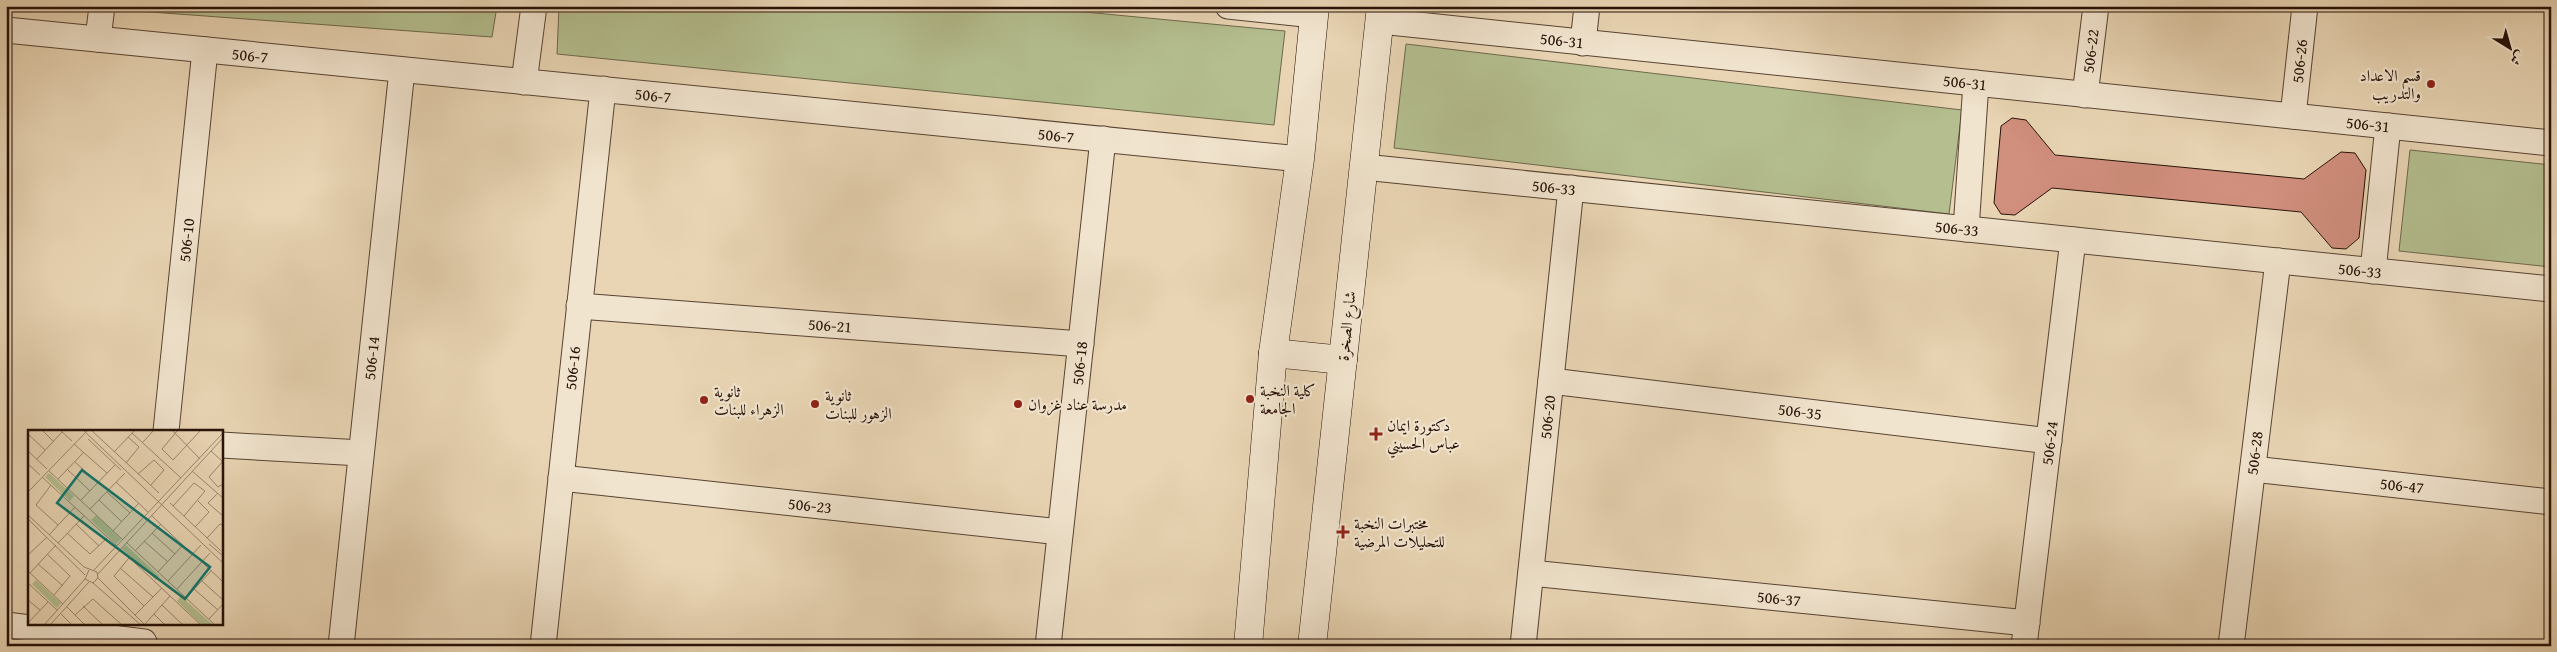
<svg xmlns="http://www.w3.org/2000/svg" width="2557" height="652" font-family="'Gentium Book Plus',Amiri,serif">
<style>
.green{fill:#b4be8f;stroke:#6e684c}
.building{fill:#d18f7e;stroke:#271208}
.lines{fill:none;stroke-linecap:round;stroke-linejoin:round}
.street-casing{stroke:#584333;stroke-width:27}
.secondary-casing{stroke:#271208;stroke-width:29}
.street{stroke:#f1e4ce;stroke-width:25}
.secondary{stroke:#f1e4ce;stroke-width:28}
.poi-dot{fill:#8f2418;stroke:#f1e4ce;stroke-width:2}
.labels{text-anchor:middle;stroke-width:4.5;stroke-linejoin:round;paint-order:stroke}
.street-label{font-size:16px;fill:#271208;stroke:#f1e4ce}
.poi-label{font-size:16px;fill:#271208;stroke:#f1e4ce;text-anchor:start}
.inset-road{fill:none;stroke:#9b876f;stroke-width:1}
.view{fill:#0f766e;fill-opacity:0.15;stroke:#0f766e;stroke-width:2.5}
.inset-edge{fill:none;stroke:#271208;stroke-width:2.5}
</style>
<rect width="100%" height="100%" fill="#e9d5b4"/>
<filter id="stains"><feTurbulence type="fractalNoise" baseFrequency=".004" numOctaves="4"/><feColorMatrix values="0 0 0 0 .2 0 0 0 0 .09 0 0 0 0 .02 0 0 0 .5 -.17"/></filter>
<radialGradient id="worn" r=".72"><stop offset=".6" stop-color="#630" stop-opacity="0"/><stop offset="1" stop-color="#630" stop-opacity=".3"/></radialGradient>
<g class="green">
<path d="M124 6H497L492 37 123 10Z"/>
<path d="M559 6H1021L1285 31 1274 125 557 54Z"/>
<path d="M1406 44 1962 110 1949 214 1394 148Z"/>
<path d="M2410 150 2551 165V267L2399 251Z"/>
</g>
<path class="building" d="M2012 118 2026 120 2055 155 2304 179 2341 152 2355 153 2366 170 2359 238 2346 249 2332 248 2301 212 2052 188 2015 215 2001 214 1994 203 2001 126Z"/>
<g class="lines">
<g class="street-casing">
<g id="street">
<path d="M1228 6 1314 15"/>
<path d="M1380 21 2551 143"/>
<path d="M6 30 1300 159"/>
<path d="M98 39 102 6"/>
<path d="M1583 43 1587 6"/>
<path d="M524 82 534 6"/>
<path d="M2085 95 2096 6"/>
<path d="M2293 116 2305 6"/>
<path d="M1364 167 2551 289"/>
<path d="M1966 229 1976 83"/>
<path d="M2373 271 2388 126"/>
<path d="M579 306 1081 344"/>
<path d="M1551 381 2049 441"/>
<path d="M166 431 205 50"/>
<path d="M221 445 361 453"/>
<path d="M2253 469 2551 502"/>
<path d="M561 478 1060 532"/>
<path d="M1531 573 2027 623"/>
<path d="M6 625 144 642"/>
<path d="M341 646 402 70"/>
<path d="M543 646 603 89"/>
<path d="M1048 646 1103 139"/>
<path d="M1523 646 1571 188"/>
<path d="M2024 646 2073 240"/>
<path d="M2231 646 2278 261"/>
</g>
</g>
<g class="secondary-casing">
<g id="secondary">
<path d="M1273 353 1343 360"/>
<path d="M1248 646 1273 353 1300 159 1315 6"/>
<path d="M1312 646 1381 6"/>
</g>
</g>
<use href="#street" class="street"/>
<use href="#secondary" class="secondary"/>
</g>
<g class="poi-dot">
<circle cx="2431" cy="84" r="5"/>
<circle cx="1250" cy="399" r="5"/>
<circle cx="704" cy="400" r="5"/>
<circle cx="815" cy="404" r="5"/>
<circle cx="1018" cy="404" r="5"/>
<path d="M1373.5 426.5h5v5h5v5h-5v5h-5v-5h-5v-5h5z"/>
<path d="M1340.5 524.5h5v5h5v5h-5v5h-5v-5h-5v-5h5z"/>
</g>
<g class="labels">
<g class="street-label">
<text transform="translate(1562 40) rotate(6)" y="6">506-31</text>
<text transform="translate(2090 51) rotate(-83)" y="6">506-22</text>
<text transform="translate(250 55) rotate(6)" y="6">506-7</text>
<text transform="translate(2299 61) rotate(-84)" y="6">506-26</text>
<text transform="translate(1965 82) rotate(6)" y="6">506-31</text>
<text transform="translate(653 95) rotate(6)" y="6">506-7</text>
<text transform="translate(2368 124) rotate(6)" y="6">506-31</text>
<text transform="translate(1056 135) rotate(6)" y="6">506-7</text>
<text transform="translate(1554 187) rotate(6)" y="6">506-33</text>
<text transform="translate(1957 228) rotate(6)" y="6">506-33</text>
<text transform="translate(186 240) rotate(-84)" y="6">506-10</text>
<text transform="translate(2360 270) rotate(6)" y="6">506-33</text>
<text transform="translate(830 325) rotate(4)" y="6">506-21</text>
<text transform="translate(1346 326) rotate(-84)" y="6">شارع الصخرة</text>
<text transform="translate(371 358) rotate(-84)" y="6">506-14</text>
<text transform="translate(1079 363) rotate(-84)" y="6">506-18</text>
<text transform="translate(572 368) rotate(-84)" y="6">506-16</text>
<text transform="translate(1800 411) rotate(7)" y="6">506-35</text>
<text transform="translate(1547 417) rotate(-84)" y="6">506-20</text>
<text transform="translate(2049 443) rotate(-83)" y="6">506-24</text>
<text transform="translate(2254 453) rotate(-83)" y="6">506-28</text>
<text transform="translate(2402 485) rotate(6)" y="6">506-47</text>
<text transform="translate(810 505) rotate(6)" y="6">506-23</text>
<text transform="translate(1779 598) rotate(6)" y="6">506-37</text>
</g>
<g class="poi-label">
<text x="2421" y="81" text-anchor="end">قسم الاعداد<tspan x="2421" dy="18">والتدريب</tspan></text>
<text x="1260" y="396">كلية النخبة<tspan x="1260" dy="18">الجامعة</tspan></text>
<text x="714" y="397">ثانوية<tspan x="714" dy="18">الزهراء للبنات</tspan></text>
<text x="825" y="401">ثانوية<tspan x="825" dy="18">الزهور للبنات</tspan></text>
<text x="1028" y="410">مدرسة عناد غزوان</text>
<text x="1387" y="431">دكتورة ايمان<tspan x="1387" dy="18">عباس الحسيني</tspan></text>
<text x="1354" y="529">مختبرات النخبة<tspan x="1354" dy="18">للتحليلات المرضية</tspan></text>
</g>
</g>
<g transform="translate(28 430)">
<rect width="195" height="195" fill="#e9d5b4"/>
<path d="M21 43 46 66 42 71 17 47ZM68 85 93 109 88 114 63 90ZM98 115 131 146 128 150 94 119ZM8 150 33 173 29 178 4 154ZM153 166 185 195H174L149 171Z" fill="#b4be8f"/>
<path class="inset-road" d="M14 0 26 12M32 0 44 11M55 0 195 133M63 0 131 63M144 0 172 29M150 0 134 19 145 30 173 0M104 3 153 48M0 4 17 20M60 9 93 40M115 12 126 0M46 14 79 43M0 21 19 39M183 21 195 32M86 22 107 0M9 29 34 2M195 31 181 47 190 57 195 54M47 32 70 53M98 33 111 17 100 7M0 34 12 45M39 39 62 61M21 41 95 110M164 41 195 68M110 44 126 30 136 40 123 55M14 47 89 116M30 49 56 22M88 52 120 82M23 55 8 75 30 95M0 62 59 1M79 62 102 83M190 63 180 73 195 86M53 70 87 35M71 70 94 92M142 73 193 121M145 76 166 53 177 61 156 86M62 79 97 43M0 85 56 137 69 142 70 148 65 153 57 149 61 140M123 85 164 124M0 89 57 145M48 94 71 116M167 97 181 82 170 71M85 101 111 73M39 103 62 124 79 108M124 103 147 124M21 105 47 77M179 108 192 94 195 95M116 111 140 132M98 112 187 195M30 113 56 86M181 114 195 126M92 119 173 195M107 121 133 94M19 124 42 146 26 165M0 125 19 107M101 128 86 146 116 176M174 132 195 152M10 134 35 156M92 138 125 167M66 140 195 3M0 141 35 174M130 142 155 115M2 143 28 115M70 144 195 8M70 148 117 195M140 151 173 115M174 151 195 170M0 153 29 180M65 153 113 195M149 159 182 123M166 159 190 180M158 168 183 141M0 170 12 180M134 175 155 195M55 176 75 195M39 177 57 195M33 184 44 195M126 184 137 195M47 185 65 169 94 195M107 185 134 158M181 189 195 174M0 193 20 172M117 194 142 166M16 195 57 149M22 195 61 152"/>
<path class="view" d="M54 40 182 137 157 169 29 73Z"/>
<rect width="195" height="195" class="inset-edge"/>
</g>
<rect width="2557" height="652" fill="none" stroke="#e9d5b4" stroke-width="25"/>
<rect x="8" y="8" width="2542" height="637" fill="none" stroke="#271208" stroke-width="2.5"/>
<rect x="12" y="12" width="2532" height="627" fill="none" stroke="#271208"/>
<g transform="translate(2510 48) rotate(143)" stroke="#f1e4ce" stroke-width="4" paint-order="stroke">
<path d="M0-4L9 19L0 12L-9 19Z" fill="#271208"/>
<text y="-8" font-size="14" font-weight="bold" text-anchor="middle" fill="#271208">ش</text>
</g>
<rect width="100%" height="100%" filter="url(#stains)"/>
<rect width="100%" height="100%" fill="url(#worn)"/>
</svg>
